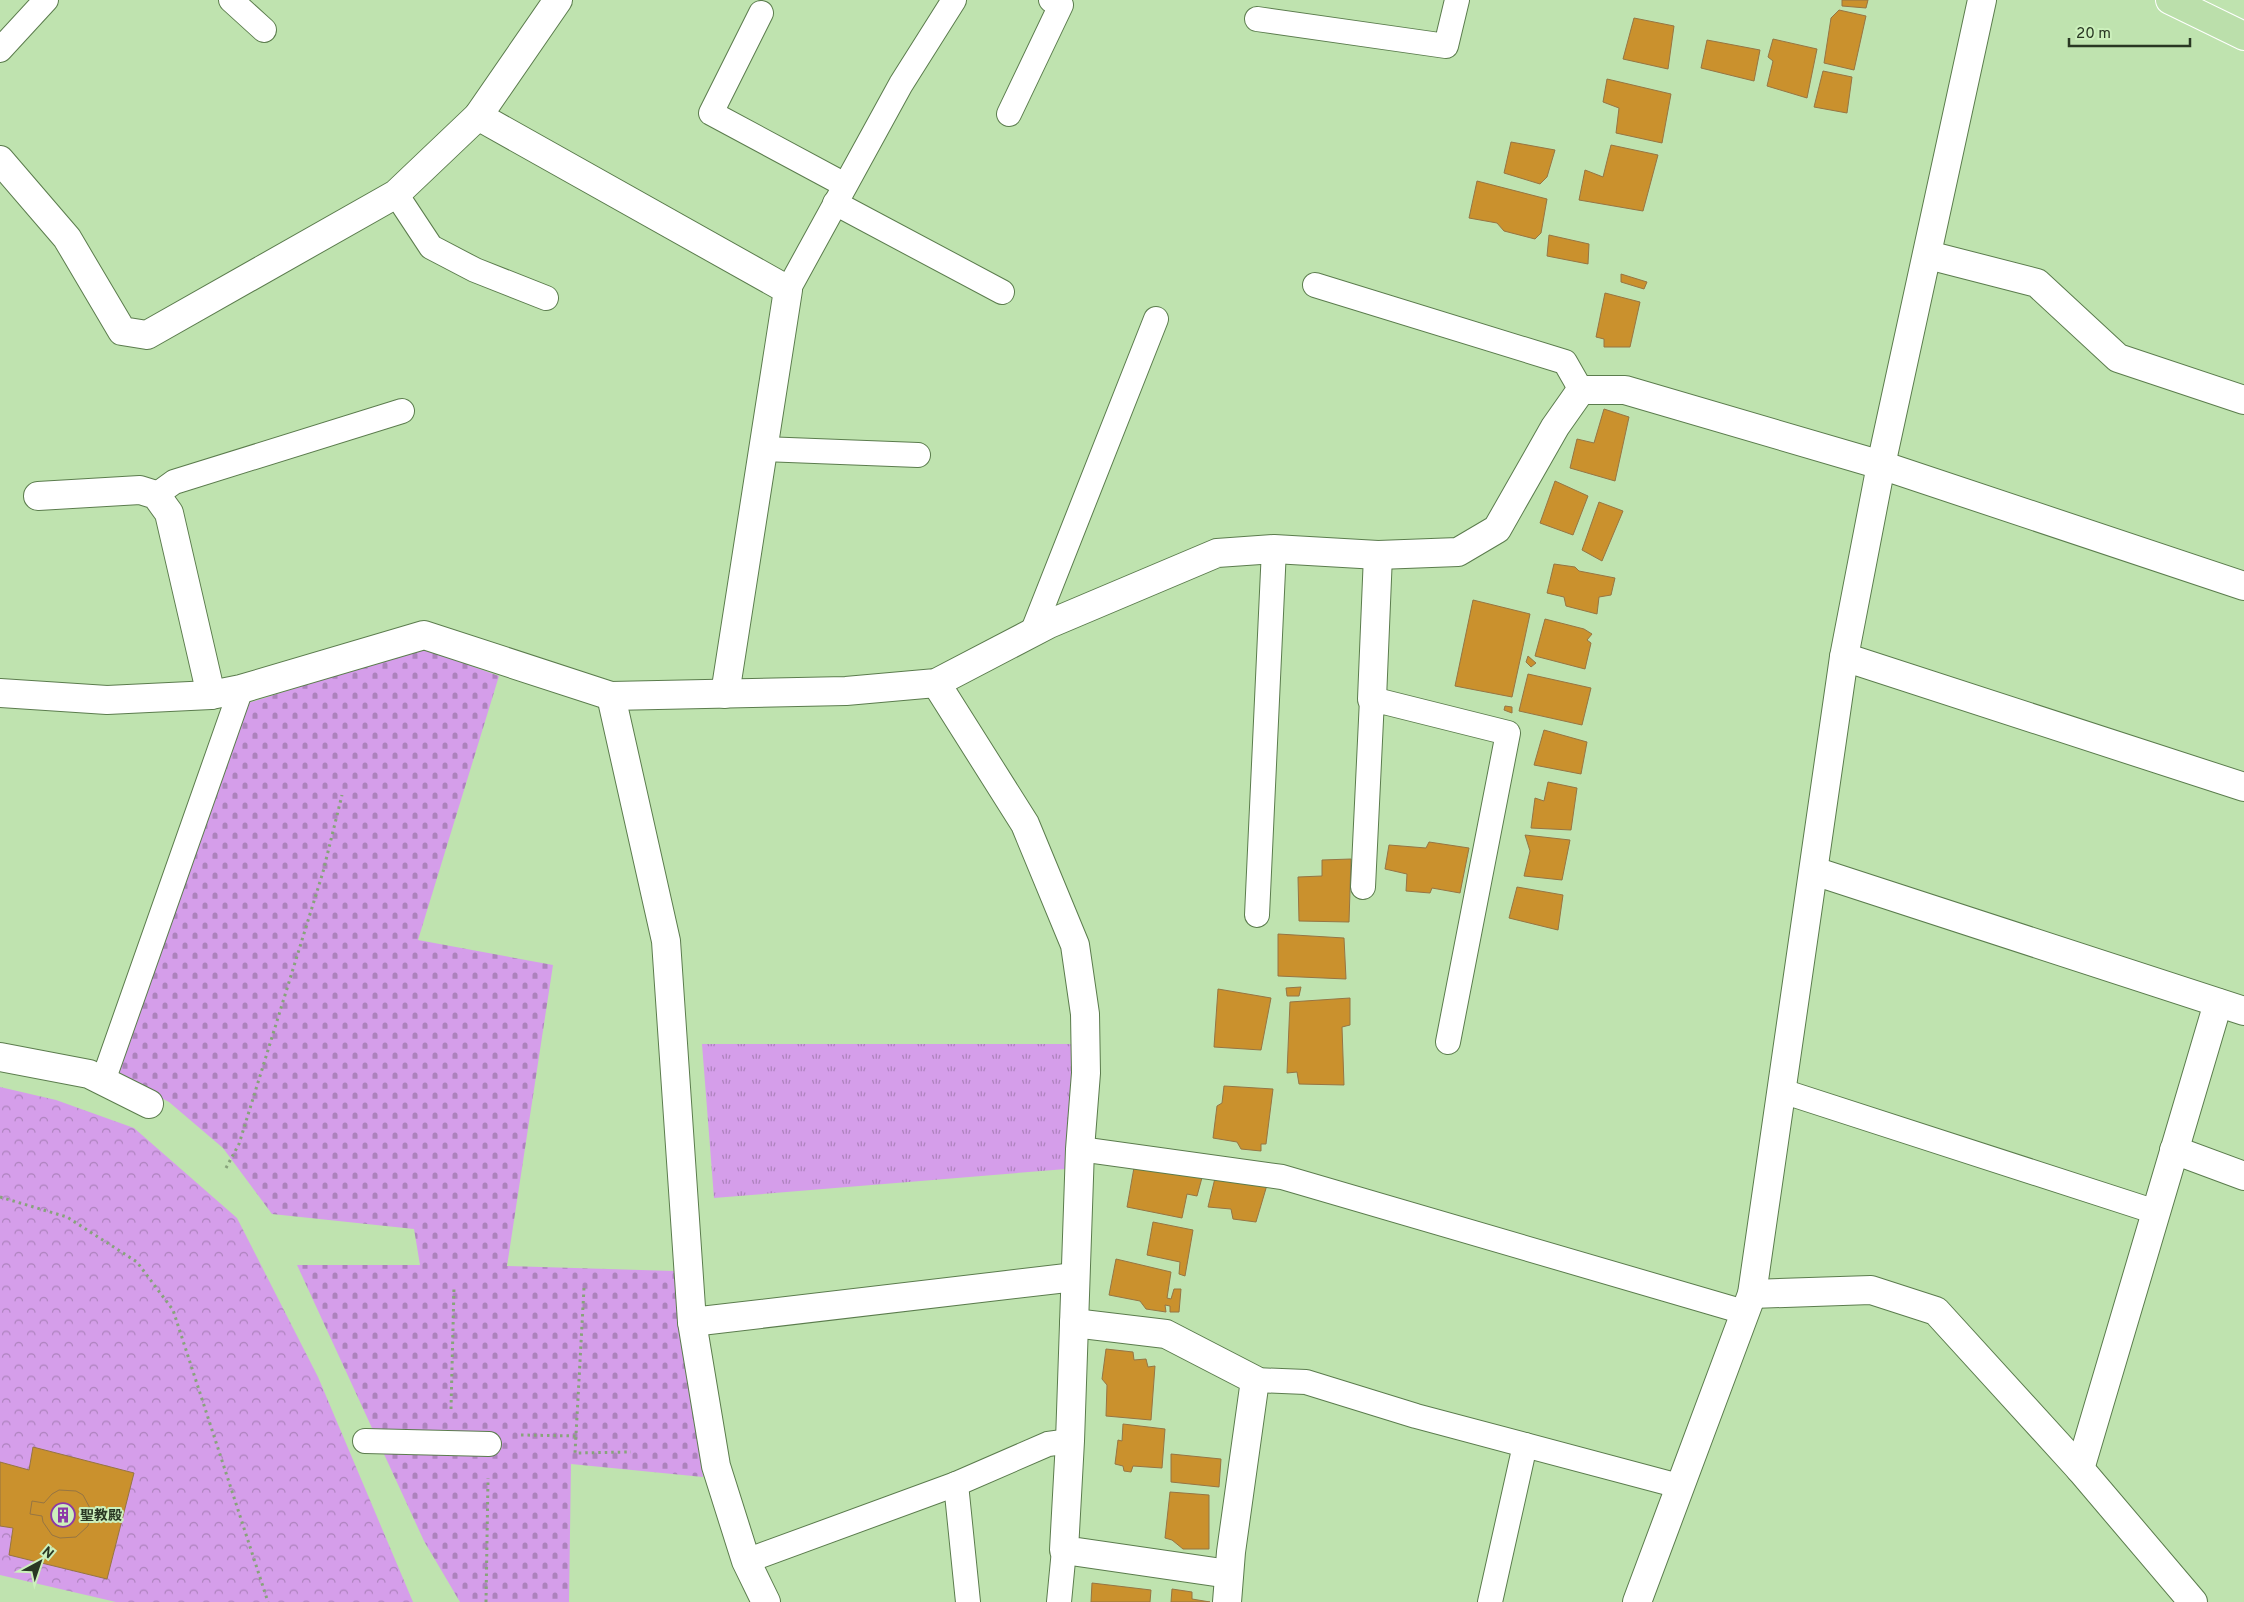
<svg xmlns="http://www.w3.org/2000/svg" width="2244" height="1602" font-family="Overpass,'Noto Sans JP',sans-serif">
<style>
.grass{fill:url(#grass-tufts)}
.forest{fill:url(#forest-crowns)}
.cemetery{fill:url(#cemetery-stones)}
.building{fill:#ca912d;stroke:#967543}
.lines{fill:none;stroke-linecap:round;stroke-linejoin:round}
.service-casing{stroke:#5b7c4d;stroke-width:26}
.minor-casing{stroke:#5b7c4d;stroke-width:30}
.primary-casing{stroke:#fff;stroke-width:30}
.path{stroke:#87a37b;stroke-width:3;stroke-dasharray:2.5 4;stroke-linecap:butt}
.service{stroke:#fff;stroke-width:24}
.minor{stroke:#fff;stroke-width:28}
.primary{stroke:#bbdfab;stroke-width:28}
.labels{text-anchor:middle;stroke-width:4;stroke-linejoin:round;paint-order:stroke}
.poi-label{font-size:14px;font-weight:bold;fill:#293723;stroke:#ccf0bc;text-anchor:start}
</style>
<defs>
<pattern id="grass-tufts" width="24" height="20" patternUnits="userSpaceOnUse" patternTransform="scale(1.25)"><rect width="24" height="20" fill="#d59eea"/><path d="M3 7l-1-3M5 7V3M7 7l1-3M15 17l-1-3M17 17v-4M19 17l1-3" fill="none" stroke="#ad82bd"/></pattern>
<pattern id="forest-crowns" width="20" height="18" patternUnits="userSpaceOnUse" patternTransform="scale(1.25)"><rect width="20" height="18" fill="#d59eea"/><path d="M2 6a3 3 0 1 1 6 0M12 15a3 3 0 1 1 6 0" fill="none" stroke="#ad82bd"/></pattern>
<pattern id="cemetery-stones" width="16" height="16" patternUnits="userSpaceOnUse" patternTransform="scale(1.25)"><rect width="16" height="16" fill="#d59eea"/><path d="M2 7V4a2 2 0 0 1 4 0v3zM10 15v-3a2 2 0 0 1 4 0v3z" fill="#ad82bd"/></pattern>
</defs>
<rect width="100%" height="100%" fill="#bfe3af"/>
<path class="grass" d="M702 1044H1073V1069L1066 1169 714 1198Z"/>
<path class="forest" d="M0 1087 56 1100 134 1128 237 1218 318 1377 413 1602H116L0 1575Z"/>
<path class="cemetery" d="M422 648 499 676 418 940 553 965 507 1266 674 1271 703 1477 571 1464 569 1602H460L424 1541 297 1265H420L414 1229 272 1214 223 1148 169 1102 114 1073 242 705Z"/>
<g class="building">
<path d="M1842 0H1868L1866 8 1842 6Z"/>
<path d="M1839 10 1866 16 1854 70 1824 63 1831 18Z"/>
<path d="M1634 18 1674 26 1668 69 1623 59Z"/>
<path d="M1773 39 1817 49 1807 98 1767 86 1773 61 1768 57Z"/>
<path d="M1707 40 1760 50 1754 81 1701 68Z"/>
<path d="M1823 71 1852 77 1847 113 1814 107Z"/>
<path d="M1607 79 1671 94 1662 143 1616 133 1619 108 1603 102Z"/>
<path d="M1511 142 1555 150 1547 177 1540 184 1504 173Z"/>
<path d="M1611 145 1658 155 1643 211 1579 200 1585 170 1603 177Z"/>
<path d="M1477 181 1547 199 1541 233 1535 239 1504 231 1497 223 1469 218Z"/>
<path d="M1549 235 1589 244 1588 264 1547 256Z"/>
<path d="M1621 274 1647 282 1644 289 1621 282Z"/>
<path d="M1605 293 1640 302 1630 347H1604V339L1596 337Z"/>
<path d="M1604 409 1629 417 1615 481 1570 468 1577 439 1594 443Z"/>
<path d="M1555 481 1588 496 1573 535 1540 523Z"/>
<path d="M1599 502 1623 511 1602 561 1582 550Z"/>
<path d="M1554 564 1575 567 1579 571 1615 578 1611 595 1599 597 1597 614 1566 606 1564 597 1547 593Z"/>
<path d="M1473 600 1530 614 1512 697 1455 686Z"/>
<path d="M1545 619 1584 629 1592 634 1587 640 1591 643 1585 669 1535 656Z"/>
<path d="M1528 656 1536 663 1531 667 1526 662Z"/>
<path d="M1528 674 1591 688 1582 725 1519 711Z"/>
<path d="M1505 706 1512 707V713L1504 710Z"/>
<path d="M1544 730 1587 742 1581 774 1534 765Z"/>
<path d="M1548 782 1577 788 1571 830 1531 828 1535 798 1544 801Z"/>
<path d="M1525 835 1570 840 1562 880 1524 876 1530 851Z"/>
<path d="M1429 842 1469 848 1460 893 1432 888 1430 893 1406 891 1407 874 1385 869 1389 845 1426 848Z"/>
<path d="M1351 859 1349 922 1299 921 1298 877 1322 876V860Z"/>
<path d="M1517 887 1563 895 1558 930 1509 918Z"/>
<path d="M1278 934 1344 938 1346 979 1278 976Z"/>
<path d="M1301 987 1299 996H1287L1286 988Z"/>
<path d="M1218 989 1271 998 1261 1050 1214 1047Z"/>
<path d="M1350 998V1025L1342 1027 1344 1085 1299 1084 1297 1072 1287 1073 1290 1002Z"/>
<path d="M1224 1086 1273 1089 1266 1144H1261V1151L1241 1149 1237 1142 1213 1138 1217 1106 1222 1103Z"/>
<path d="M1135 1162 1203 1174 1197 1196 1187 1194 1182 1218 1127 1207Z"/>
<path d="M1216 1174 1267 1185 1256 1222 1233 1219 1231 1209 1208 1207Z"/>
<path d="M1153 1222 1193 1230 1185 1276 1179 1274 1180 1262 1147 1255Z"/>
<path d="M1116 1259 1171 1272 1167 1298 1171 1299 1174 1289H1181L1179 1312H1170V1306L1165 1305 1166 1312 1146 1309 1140 1301 1109 1295Z"/>
<path d="M1106 1349 1133 1352 1134 1360 1146 1359 1148 1367 1155 1366 1151 1420 1106 1416 1107 1385 1102 1379Z"/>
<path d="M1123 1424 1165 1429 1162 1468 1133 1466 1131 1472 1124 1471 1123 1466 1115 1464 1118 1440 1122 1441Z"/>
<path d="M33 1447 134 1473 107 1579 9 1555 13 1528 0 1526V1462L29 1470Z"/>
<path d="M1171 1454 1221 1459 1219 1487 1171 1482Z"/>
<path d="M59 1490 76 1491 83 1495 91 1510 88 1526 76 1537 60 1538 52 1535 43 1522 42 1516 30 1514 32 1501 44 1503 52 1494Z"/>
<path d="M1170 1492 1209 1495V1549H1183L1172 1540 1165 1538Z"/>
<path d="M1092 1583 1151 1590 1150 1602H1091Z"/>
<path d="M1172 1589 1192 1592V1599L1210 1602H1171Z"/>
</g>
<g class="lines">
<g class="service-casing">
<g id="service">
<path d="M231 0 264 30"/>
<path d="M761 13 711 113 845 185"/>
<path d="M1257 19 1446 46 1457 0"/>
<path d="M0 50 46 0"/>
<path d="M1009 114 1061 5 1051 0"/>
<path d="M396 194 431 247 475 270 546 298"/>
<path d="M835 203 1002 292"/>
<path d="M1315 285 1565 362 1581 390"/>
<path d="M788 290 901 84 954 0"/>
<path d="M763 449 918 455"/>
<path d="M156 495 174 482 402 411"/>
<path d="M1032 633 1156 319"/>
<path d="M1363 887 1372 699 1508 733 1448 1042"/>
<path d="M1257 915 1274 549"/>
<path d="M103 1081 241 689"/>
<path d="M1782 1091 2156 1212"/>
<path d="M1080 1149 1282 1177 1744 1312"/>
<path d="M1255 1380 1306 1382 1416 1416 1679 1486"/>
<path d="M365 1441 489 1444"/>
<path d="M956 1484 968 1602"/>
<path d="M746 1561 956 1484 1048 1444 1070 1441"/>
<path d="M1059 1602 1064 1550"/>
<path d="M1490 1602 1525 1445"/>
</g>
</g>
<g class="minor-casing">
<g id="minor">
<path d="M478 116 788 290 725 694"/>
<path d="M0 160 67 238 122 331 147 335 396 194 478 116 558 0"/>
<path d="M1928 255 2037 283 2118 358 2244 400"/>
<path d="M38 496 140 490 156 495 169 513 211 695"/>
<path d="M1844 657 2244 787"/>
<path d="M936 683 1025 824 1075 945 1085 1014 1086 1073 1080 1149 1070 1441 1064 1550 1229 1574"/>
<path d="M0 693 107 700 211 695 241 689 424 635 611 696 846 691 936 683 1049 624 1217 553 1274 549 1378 555 1458 552 1497 529 1555 427 1581 390H1625L1881 465 2244 586"/>
<path d="M611 696 666 941 692 1322 716 1466 746 1561 766 1602"/>
<path d="M1372 699 1378 555"/>
<path d="M1814 871 2244 1011"/>
<path d="M0 1057 89 1074 149 1104"/>
<path d="M2174 1150 2244 1176"/>
<path d="M1752 1294 1871 1290 1936 1311 2080 1469 2193 1602"/>
<path d="M692 1322 1075 1277"/>
<path d="M1074 1323 1166 1334 1255 1380 1231 1552 1227 1602"/>
<path d="M2080 1469 2218 1003"/>
<path d="M1637 1602 1752 1294 1844 657 1881 465 1982 0"/>
</g>
</g>
<g class="primary-casing">
<path id="primary" d="M2170 0 2244 36"/>
</g>
<g class="path">
<path d="M226 1168 239 1144 323 872 342 795"/>
<path d="M0 1197 67 1217 137 1262 173 1310 268 1602"/>
<path d="M584 1288 575 1453 631 1452"/>
<path d="M451 1409 454 1287"/>
<path d="M521 1435 576 1436"/>
<path d="M486 1602 488 1478"/>
</g>
<use href="#service" class="service"/>
<use href="#minor" class="minor"/>
<use href="#primary" class="primary"/>
</g>
<defs>
<g id="building-ring" transform="scale(1.25)"><circle r="9.5" fill="#ccf0bc" stroke="#8c39a8" stroke-width="1.5"/><path d="M-4-6H4V6H1V3H-1V6H-4ZM-2.5-4.3h1.7v1.8h-1.7ZM.8-4.3h1.7v1.8H.8ZM-2.5-1h1.7V.8h-1.7ZM.8-1h1.7V.8H.8Z" fill="#8c39a8"/></g>
</defs>
<g fill-rule="evenodd">
<use href="#building-ring" x="63" y="1515"/>
</g>
<g class="labels">
<g class="poi-label">
<text x="80" y="1520">聖教殿</text>
</g>
</g>
<g transform="translate(40 1562) rotate(40)" stroke="#ccf0bc" stroke-width="4" paint-order="stroke">
<path d="M0-4L9 19L0 12L-9 19Z" fill="#293723"/>
<text y="-8" font-size="14" font-weight="bold" text-anchor="middle" fill="#293723">N</text>
</g>
<path d="M2069 38v8h121v-8" fill="none" stroke="#293723" stroke-width="2.5"/>
<text x="2076" y="38" font-size="15" fill="#293723" stroke="#ccf0bc" stroke-width="4" paint-order="stroke">20 m</text>
</svg>
